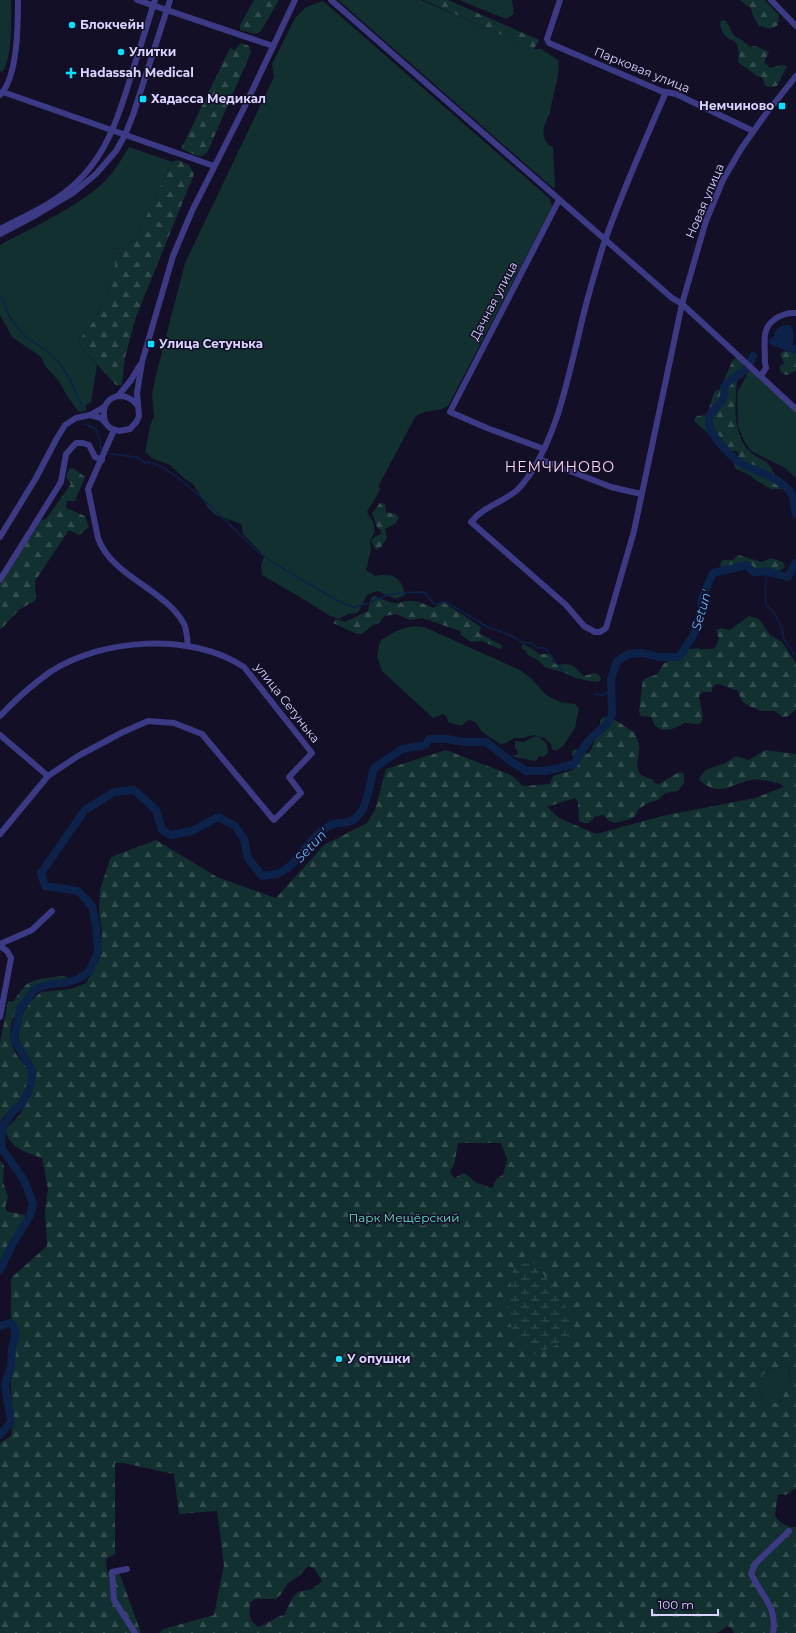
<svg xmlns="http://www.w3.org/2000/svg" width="796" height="1633" font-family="Montserrat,sans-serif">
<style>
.green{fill:#12302f}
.forest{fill:url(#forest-firs);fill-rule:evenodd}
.wetland{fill:url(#wetland-marsh)}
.water{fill:#0c2248}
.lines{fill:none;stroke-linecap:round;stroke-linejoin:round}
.stream{stroke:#0c2248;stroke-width:1.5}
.river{stroke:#0c2248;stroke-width:8}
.minor{stroke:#3d3a85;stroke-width:6}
.poi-dot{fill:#00e5ff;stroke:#130f26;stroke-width:1.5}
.labels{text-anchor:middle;stroke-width:3;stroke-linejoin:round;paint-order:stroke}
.poi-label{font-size:12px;font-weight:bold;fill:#d9d4ff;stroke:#130f26;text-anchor:start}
.street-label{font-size:12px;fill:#d9d4ff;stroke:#130f26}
.park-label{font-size:12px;fill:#5fe0c0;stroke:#130f26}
.water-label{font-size:13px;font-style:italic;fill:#62b6ff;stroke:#130f26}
.quarter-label{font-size:14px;letter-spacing:1px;fill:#ffd6f0;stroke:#130f26}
</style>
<defs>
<pattern id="forest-firs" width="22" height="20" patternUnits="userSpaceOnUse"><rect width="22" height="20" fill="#12302f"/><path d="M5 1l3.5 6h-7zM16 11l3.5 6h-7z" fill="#344d4e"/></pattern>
<pattern id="wetland-marsh" width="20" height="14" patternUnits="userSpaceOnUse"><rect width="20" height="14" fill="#12302f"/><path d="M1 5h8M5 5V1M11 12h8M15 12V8" fill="none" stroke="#344d4e"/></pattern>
</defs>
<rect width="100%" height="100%" fill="#130f26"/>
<g class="green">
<path d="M0 0H11C11 20 13 56 2 73L0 70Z"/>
<path d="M338 0H421L535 49H541L558 60C561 77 552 96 550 112 550 115 547 118 546 121 542 131 542 143 553 147L555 188H553Z"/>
<path d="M459 0H512L514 14 506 19Z"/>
<path d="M323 1 550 199 552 207 448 406C437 413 427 408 415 417L379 485 380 490 367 512 373 522 375 532 370 540 371 550 366 570 375 576C392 572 402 577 405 595L396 599 377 591 367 595 358 613 348 614 339 619 330 616 305 600 262 575 261 565 264 556 243 534 241 524 216 515 209 509 193 484 185 479 170 465 151 458 148 454 145 453 150 426 154 416 152 394 157 371 185 263 274 77 272 64 295 18 306 7Z"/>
<path d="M129 147 172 162 137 236 125 248 111 249 115 265 107 296 93 322 79 340 81 347 97 365 91 402 86 405V410L81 412 78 411 66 394 59 381 45 366 41 357 12 337 0 315V245C31 228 82 205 106 180 115 170 122 159 129 147Z"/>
<path d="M750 369 796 412V478L785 468 751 451 744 441 738 426 737 393Z"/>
<path d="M414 626 424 627 520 670 532 679 546 695 560 702 575 704 579 708 575 728 564 745 556 751 552 749 551 744 544 738 534 735 524 738H514L506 743 500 744C496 741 488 736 484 733 477 728 480 723 470 720L465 722 462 726 448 722 447 717 443 714 433 718 382 671 377 656 380 641C391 633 401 628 414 626Z"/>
<path d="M538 736 547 744 548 753 544 757 539 756 536 761 514 757 512 755H517L518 752 515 748V741L524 742 533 737Z"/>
<path d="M787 1365C795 1386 785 1382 783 1399 775 1405 761 1406 760 1392 759 1389 760 1386 761 1383 761 1379 761 1377 764 1374 769 1369 780 1367 787 1365Z"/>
</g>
<g class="forest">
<path d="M254 0H279L261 31 255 34 240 30V25Z"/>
<path d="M423 0H448L539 40 534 49Z"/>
<path d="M740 0H765L779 15 778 25 770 29 759 26 753 16 751 8 746 5Z"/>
<path d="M723 20 726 21 734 36 739 38 750 47 756 46 769 52 764 62 770 68 782 65 787 66 777 86 767 87 765 85 762 77 757 76 738 62C739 55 740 45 733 40 724 39 720 29 720 22Z"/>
<path d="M241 43 249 46 251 52 207 153 200 157 181 149 230 48 235 50Z"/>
<path d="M178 160 189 165 194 174 136 317 125 357 122 385H116L81 347 79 340 93 322 107 296 115 265 111 249 125 248 137 236 172 162Z"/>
<path d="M796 349V371C788 373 789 379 780 371V366L784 363 780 354 784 351 789 352Z"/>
<path d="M736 357 744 364 746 368 742 378 737 380C735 404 731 438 754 455 760 459 767 461 771 467 772 469 772 471 774 473 777 478 781 478 783 484L781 489H771L754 479 750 475 736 469 734 465 739 455 737 451C731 450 728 453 723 452L711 436 696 423 694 419 697 416 707 415 713 396 715 391 720 389 732 362Z"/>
<path d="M73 468 85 477 75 501H67L66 508 85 516 89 527 79 535 69 530 35 581 36 600 20 609 0 630V585L41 520 46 519 71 484 66 477 69 469Z"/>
<path d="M380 503 385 504 386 512 396 514 399 518 395 524 385 529 387 538 381 547 376 550 371 541 374 537 381 534V531L377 527 372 513Z"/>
<path d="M738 555 762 562 771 558 783 562 785 567 777 573 756 569 747 563 723 569 720 565 722 560H733Z"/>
<path d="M373 596C380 597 386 602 394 603 398 604 401 602 406 601 414 600 426 604 433 608L443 602 481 627 479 633 503 646 500 649 482 641 471 642 461 635 460 631 422 618 410 620 396 614 385 616 379 623 373 625 362 634H357L333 623 336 619 345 622 368 611 370 601Z"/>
<path d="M749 616 759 619 770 635 782 642 796 663V710L788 716 783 717 774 711H760C756 707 752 708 747 705 742 703 740 695 737 690 730 689 723 684 716 684L712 688V692H703L699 695C700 710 712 731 686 722 675 728 666 734 655 726L651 717 641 716 639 712C640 706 642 683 643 681 646 676 653 677 657 674 661 671 661 664 667 662 679 656 679 666 689 649 699 647 705 651 715 648L719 639 716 630 721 628 730 630Z"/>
<path d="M523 644 540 654H550L554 663C560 666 565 663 571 665 576 667 579 673 584 676L594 673 598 674 601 678 600 681 595 682 575 678 565 673 545 667 538 660 528 655 525 650 521 648Z"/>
<path d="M603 717C616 717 622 726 634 732 636 735 638 740 639 744 641 760 628 774 652 779L655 783 659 784 679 772 684 774V783L678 791 665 793 658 800 648 803 639 809 634 817 630 819 615 823 611 822 603 815 594 817C591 824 586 825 579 821L578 802 575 798 547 807 559 818 596 834 662 816 755 798 784 787C779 782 774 782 767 781 762 780 757 779 751 780 730 784 720 798 699 780 706 765 712 769 725 763 729 761 732 758 736 756L749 760 765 750 796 754V1488L786 1495 779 1494 777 1499 775 1516C780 1523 787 1528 796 1527V1633H734L733 1630 728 1626 717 1633H159L163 1629 214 1615 224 1565 217 1511 179 1514 174 1474 123 1463H115V1554L106 1559 107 1572H119L141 1633H0V1443L11 1436 13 1423 11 1386V1278L47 1246 45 1210 48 1189 42 1158C25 1152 11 1149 5 1130L21 1113 34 1082 33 1065 19 1041 18 1027 22 1015 30 1002 41 992 71 989 86 983 99 960 102 934 99 911 100 889 111 857 156 840 217 877 276 898 324 845 367 823 375 810 386 769 446 750 511 775 523 786 550 784 553 776C563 771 575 774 579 762L572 755V751L576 749 588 754C593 748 593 739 600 735V720ZM458 1143H501L507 1159 503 1175 497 1178 492 1188 477 1183 464 1173 454 1178 450 1171 454 1165ZM787 1365C796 1384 784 1383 783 1399 775 1405 761 1406 760 1392 759 1389 760 1386 761 1383 761 1379 761 1377 764 1374 769 1369 780 1367 787 1365ZM308 1566 314 1568 322 1581 312 1589 298 1592 293 1597 284 1615C274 1617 268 1624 258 1627 249 1621 249 1613 250 1603L255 1599H276L281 1594 288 1583 299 1576Z"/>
<path d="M65 976 69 979C58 983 46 982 36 987 33 989 30 992 27 995 13 1011 5 1032 15 1052 19 1060 31 1068 30 1078 29 1100 8 1106 0 1123V1043L8 1001 13 1002C15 999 25 985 27 984 37 978 53 977 65 976Z"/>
<path d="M0 1160 4 1166 3 1182 8 1197 5 1207 7 1211C13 1214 20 1212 26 1216V1221L0 1262Z"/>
</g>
<path class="wetland" d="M532 1261C548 1280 570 1300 570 1326 571 1331 568 1337 568 1341L535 1354 513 1334 507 1311 513 1267Z"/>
<path class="water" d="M785 325H790C795 332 794 341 791 348L785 349 776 346C771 336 774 328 785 325Z"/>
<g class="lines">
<g class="stream">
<path d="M0 297 3 300 8 314 15 325 26 337 48 352 58 361 72 383 84 411"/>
<path d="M85 424 96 429 100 441 101 450"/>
<path d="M110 454 136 457 146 463C166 456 241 537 258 552 268 560 345 607 353 607 366 606 376 599 388 595 399 592 412 592 424 592L434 604 446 602 486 626 514 637 523 643H531L538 648H545C553 656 556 666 565 673"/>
<path d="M767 571 765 590 766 605 773 611 782 628 784 639 796 657"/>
<path d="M594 694 603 695 611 690"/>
</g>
<g class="river">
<path d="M773 341 796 350"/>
<path d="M753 356 748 368 729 381 724 387C728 407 706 407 709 424 711 437 733 459 744 465 760 473 781 478 791 493 795 499 794 507 796 514"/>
<path d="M0 1270 12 1245 30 1216 33 1204 24 1180 2 1149 1 1140 3 1126 14 1110 22 1104 29 1090 33 1072 14 1039 20 1009 35 989 50 984 64 983 78 979 89 972 98 952 96 926 92 906 78 891 45 886 41 873 85 810 114 792 134 790 156 810 162 830 171 835 192 831 218 817 235 826 244 839 248 858 262 876C267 875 273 875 277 874 300 865 307 838 329 826 342 818 347 830 361 812 367 805 371 778 374 768L402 749 426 745 429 739H447L464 742H486L512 762 526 771H546L574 764 582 750 591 738 607 724 612 714 611 680 617 661 629 654 643 653 658 657H679L693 636 701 612 702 598 713 573 747 565C755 578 759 569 769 572 775 573 781 576 788 577L796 563"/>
<path d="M0 1326 9 1323 13 1325 16 1334 12 1348 11 1366 5 1385 11 1422 0 1435"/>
</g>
<g class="minor">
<path d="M137 0 273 46"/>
<path d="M331 0 672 298 682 304 796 409"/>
<path d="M560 0 547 39 549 43 661 91 676 94 753 131"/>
<path d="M771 0 796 26"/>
<path d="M3 92 214 166"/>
<path d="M666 92C644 143 621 194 603 246 593 278 584 310 577 342 565 390 557 431 531 473 526 479 522 486 516 491 501 503 483 507 471 522L566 605 584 626 595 632H600L606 628 634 531 682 304 706 221 723 180 741 149 765 115 796 76"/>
<path d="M0 95C18 77 18 24 18 0"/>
<path d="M0 229C23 217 49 206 69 189 105 160 118 119 131 76 139 51 147 25 155 0"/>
<path d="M0 234 36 215 73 193 96 174 116 151 125 135 133 115 170 0"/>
<path d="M761 376 766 368 765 363C765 354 764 344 765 335 767 320 783 312 796 313"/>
<path d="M118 396 131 380 140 365"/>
<path d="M90 415 101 418 110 428 119 431 130 429 137 421 139 416 137 393 142 362 173 256 192 211 243 110 295 0"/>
<path d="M105 421C98 398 123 387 137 405"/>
<path d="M114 430 88 489 98 538C111 576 165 589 184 624 187 630 187 639 188 646"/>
<path d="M544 449 487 428 450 412 559 200"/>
<path d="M539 459 611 487 641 494"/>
<path d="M0 537 36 478 57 438 65 425 76 418 90 415 104 407"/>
<path d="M0 580 61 482 66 454 76 443H83L89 445 95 457 102 460"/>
<path d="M0 716C15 700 32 685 50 672 103 638 191 632 244 667L312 753 289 777 301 793 274 820 202 734 174 723 148 721 121 733 78 756 48 776 0 834"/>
<path d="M0 735 48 776"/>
<path d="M0 944 32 930 52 911"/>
<path d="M0 946 7 951 11 958 0 1017"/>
<path d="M127 1569 112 1572 114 1600 135 1633"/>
<path d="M773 1633C778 1606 760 1595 751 1573L756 1563 789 1531"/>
</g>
</g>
<g class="poi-dot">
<circle cx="72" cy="25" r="4"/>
<circle cx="121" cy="52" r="4"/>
<path d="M69 67h4v4h4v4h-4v4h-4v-4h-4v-4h4z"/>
<rect x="139" y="95" width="8" height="8" rx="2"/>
<rect x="778" y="102" width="8" height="8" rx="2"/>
<rect x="147" y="340" width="8" height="8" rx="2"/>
<circle cx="339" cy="1359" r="4"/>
</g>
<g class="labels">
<g class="poi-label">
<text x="80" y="29">Блокчейн</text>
<text x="129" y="56">Улитки</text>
<text x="80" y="77">Hadassah Medical</text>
<text x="151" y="103">Хадасса Медикал</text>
<text x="774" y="110" text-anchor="end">Немчиново</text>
<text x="159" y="348">Улица Сетунька</text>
<text x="347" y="1363">У опушки</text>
</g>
<g class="street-label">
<text transform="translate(642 70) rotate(22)" y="4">Парковая улица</text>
<text transform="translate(705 201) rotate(-67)" y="4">Новая улица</text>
<text transform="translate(494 301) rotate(-62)" y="4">Дачная улица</text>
<text transform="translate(287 703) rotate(52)" y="4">улица Сетунька</text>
</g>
<g class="park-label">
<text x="404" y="1222">Парк Мещёрский</text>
</g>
<g class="water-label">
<text transform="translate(701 610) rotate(-74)" y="5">Setun'</text>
<text transform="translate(311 845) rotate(-47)" y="5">Setun'</text>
</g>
<g class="quarter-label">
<text x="560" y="472">НЕМЧИНОВО</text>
</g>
</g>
<path d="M652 1609v6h66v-6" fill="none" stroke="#d9d4ff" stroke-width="2"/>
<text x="658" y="1609" font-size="12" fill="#d9d4ff" stroke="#130f26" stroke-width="3" paint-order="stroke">100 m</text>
</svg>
